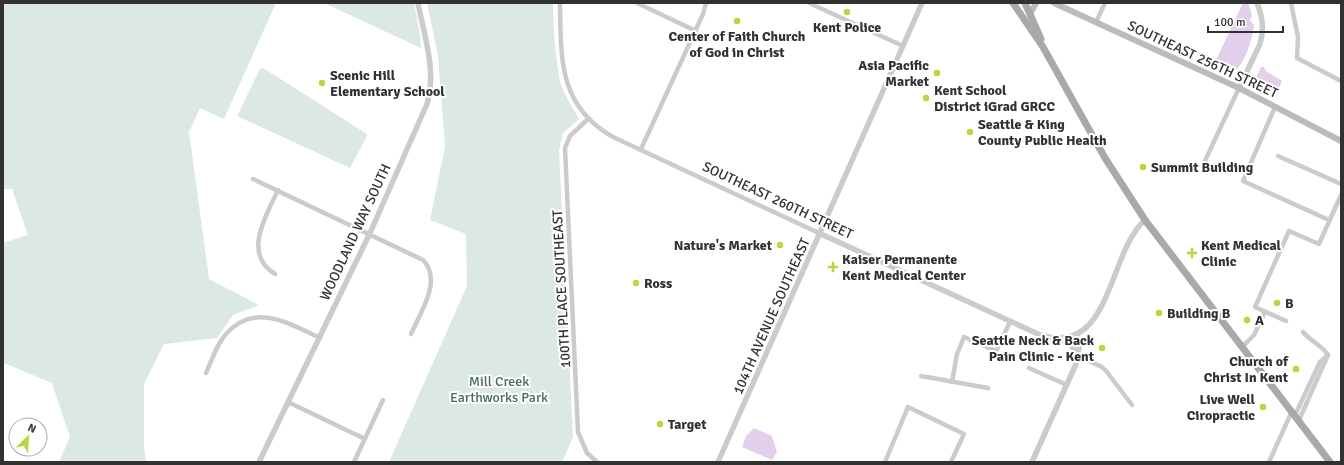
<svg xmlns="http://www.w3.org/2000/svg" width="1344" height="465" font-family="Signika,sans-serif">
<style>
.green{fill:#dbe8e5}
.water{fill:#e2cfeb}
.lines{fill:none;stroke-linecap:round;stroke-linejoin:round}
.minor{stroke:#cbcbcb;stroke-width:4.5}
.tertiary{stroke:#cbcbcb;stroke-width:5.5}
.secondary{stroke:#bbb;stroke-width:6}
.primary{stroke:#a9a9a9;stroke-width:7}
.poi-dot{fill:#b6d844;stroke:#fff;stroke-width:1.5}
.labels{text-anchor:middle;stroke-width:4;stroke-linejoin:round;paint-order:stroke}
.poi-label{font-size:14px;font-weight:bold;fill:#313131;stroke:#fff;text-anchor:start}
.street-label{font-size:14px;fill:#313131;stroke:#fff}
.park-label{font-size:14px;fill:#426a64;stroke:#fff}
</style>
<rect width="100%" height="100%" fill="#fff"/>
<g class="green">
<path d="M3 3H276L224 119 200 108 189 132 209 279 259 305 233 315 217 338 164 344 144 384V448L146 462H59L70 437 52 383 4 363 3 359V243L28 235 12 189H3Z"/>
<path d="M324 3H414L420 34 421 48Z"/>
<path d="M427 3H553C553 27 555 53 559 77 562 92 572 106 579 119L563 133 559 150 573 437 562 462H389L467 286 466 234 430 220 445 147 438 56Z"/>
<path d="M263 68 367 134 366 138 350 168 237 116 260 69Z"/>
</g>
<g class="water">
<path d="M1243 3H1248L1252 15 1250 20 1254 25C1253 37 1245 65 1234 71L1216 60Z"/>
<path d="M1261 67H1264L1266 71 1282 81 1277 92 1256 82 1255 80Z"/>
<path d="M754 428 772 436 777 452 772 460 742 447 746 436Z"/>
</g>
<g class="lines">
<g class="minor">
<path d="M560 3C561 58 558 106 613 137L821 234"/>
<path d="M637 3 696 31"/>
<path d="M809 3 903 46"/>
<path d="M1291 3 1298 37 1297 58 1341 81"/>
<path d="M1096 22 1105 3"/>
<path d="M1275 107 1243 181 1329 220"/>
<path d="M588 119 570 136 565 148 578 432 587 453 597 462"/>
<path d="M641 149 703 14 706 3"/>
<path d="M1278 156 1341 184"/>
<path d="M1203 165 1239 88"/>
<path d="M253 179 423 260C443 280 420 313 411 334"/>
<path d="M275 274C242 254 266 216 278 190"/>
<path d="M1286 321 1255 307 1289 231 1319 244 1341 195"/>
<path d="M1303 332C1310 341 1322 345 1328 355"/>
<path d="M1242 347 1254 335 1265 312"/>
<path d="M1078 356 1102 367 1107 372 1132 405"/>
<path d="M1029 368 1067 385"/>
<path d="M206 373C212 360 217 343 227 333 255 302 290 324 320 338"/>
<path d="M921 376 988 388"/>
<path d="M952 382 957 354 964 337 996 351 1010 322"/>
<path d="M288 402 365 439"/>
<path d="M1295 415 1320 362 1328 355"/>
<path d="M1299 420 1328 355"/>
<path d="M354 462 383 400"/>
<path d="M885 462 908 407 964 434 951 462"/>
<path d="M1269 462 1292 411"/>
</g>
<g class="tertiary">
<path d="M1239 88 1260 44C1264 29 1263 18 1257 3"/>
<path d="M821 234 1038 334C1112 360 1107 253 1145 220"/>
<path d="M1060 339 1070 343 1078 356"/>
<path d="M259 462 370 233 427 104C437 71 424 35 418 3"/>
<path d="M718 462 922 3"/>
<path d="M1032 462 1076 364 1079 348 1077 334"/>
</g>
<g class="secondary">
<path d="M1054 3 1239 88 1341 141"/>
<path d="M1030 14 1036 3"/>
</g>
<g class="primary">
<path d="M1013 3 1043 47 1105 158 1145 220 1330 462"/>
<path d="M1025 3 1041 39"/>
</g>
</g>
<g class="poi-dot">
<circle cx="847" cy="12" r="4"/>
<circle cx="737" cy="21" r="4"/>
<circle cx="937" cy="73" r="4"/>
<circle cx="322" cy="83" r="4"/>
<circle cx="926" cy="98" r="4"/>
<circle cx="970" cy="132" r="4"/>
<circle cx="1143" cy="167" r="4"/>
<circle cx="780" cy="245" r="4"/>
<path d="M1190 247h4v4h4v4h-4v4h-4v-4h-4v-4h4z"/>
<path d="M831 261h4v4h4v4h-4v4h-4v-4h-4v-4h4z"/>
<circle cx="636" cy="283" r="4"/>
<circle cx="1277" cy="303" r="4"/>
<circle cx="1159" cy="313" r="4"/>
<circle cx="1247" cy="320" r="4"/>
<circle cx="1102" cy="348" r="4"/>
<circle cx="1296" cy="369" r="4"/>
<circle cx="1263" cy="407" r="4"/>
<circle cx="660" cy="424" r="4"/>
</g>
<g class="labels">
<g class="poi-label">
<text x="847" y="32" text-anchor="middle">Kent Police</text>
<text x="737" y="41" text-anchor="middle">Center of Faith Church<tspan x="737" dy="16">of God in Christ</tspan></text>
<text x="929" y="70" text-anchor="end">Asia Pacific<tspan x="929" dy="16">Market</tspan></text>
<text x="330" y="80">Scenic Hill<tspan x="330" dy="16">Elementary School</tspan></text>
<text x="934" y="95">Kent School<tspan x="934" dy="16">District iGrad GRCC</tspan></text>
<text x="978" y="129">Seattle &amp; King<tspan x="978" dy="16">County Public Health</tspan></text>
<text x="1151" y="172">Summit Building</text>
<text x="772" y="250" text-anchor="end">Nature's Market</text>
<text x="1201" y="250">Kent Medical<tspan x="1201" dy="16">Clinic</tspan></text>
<text x="842" y="264">Kaiser Permanente<tspan x="842" dy="16">Kent Medical Center</tspan></text>
<text x="644" y="288">Ross</text>
<text x="1285" y="308">B</text>
<text x="1167" y="318">Building B</text>
<text x="1255" y="325">A</text>
<text x="1094" y="345" text-anchor="end">Seattle Neck &amp; Back<tspan x="1094" dy="16">Pain Clinic - Kent</tspan></text>
<text x="1288" y="366" text-anchor="end">Church of<tspan x="1288" dy="16">Christ In Kent</tspan></text>
<text x="1255" y="404" text-anchor="end">Live Well<tspan x="1255" dy="16">Ciropractic</tspan></text>
<text x="668" y="429">Target</text>
</g>
<g class="street-label">
<text transform="translate(1203 59) rotate(25)" y="5">SOUTHEAST 256TH STREET</text>
<text transform="translate(778 200) rotate(25)" y="5">SOUTHEAST 260TH STREET</text>
<text transform="translate(355 232) rotate(-65)" y="5">WOODLAND WAY SOUTH</text>
<text transform="translate(561 289) rotate(-93)" y="5">100TH PLACE SOUTHEAST</text>
<text transform="translate(771 316) rotate(-66)" y="5">104TH AVENUE SOUTHEAST</text>
</g>
<g class="park-label">
<text x="499" y="386">Mill Creek<tspan x="499" dy="16">Earthworks Park</tspan></text>
</g>
</g>
<rect width="1344" height="465" fill="none" stroke="#313131" stroke-width="8"/>
<g transform="translate(28 437) rotate(25)"><circle r="19" fill="#ffffff" stroke="#adadad"/>
<path d="M0-3L7 15L0 10L-7 15Z" fill="#b6d844"/>
<text y="-6" font-size="11" font-weight="bold" text-anchor="middle" fill="#313131">N</text>
</g>
<path d="M1208 26v6h75v-6" fill="none" stroke="#313131" stroke-width="2"/>
<text x="1214" y="26" font-size="12" fill="#313131" stroke="#ffffff" stroke-width="3" paint-order="stroke">100 m</text>
</svg>
